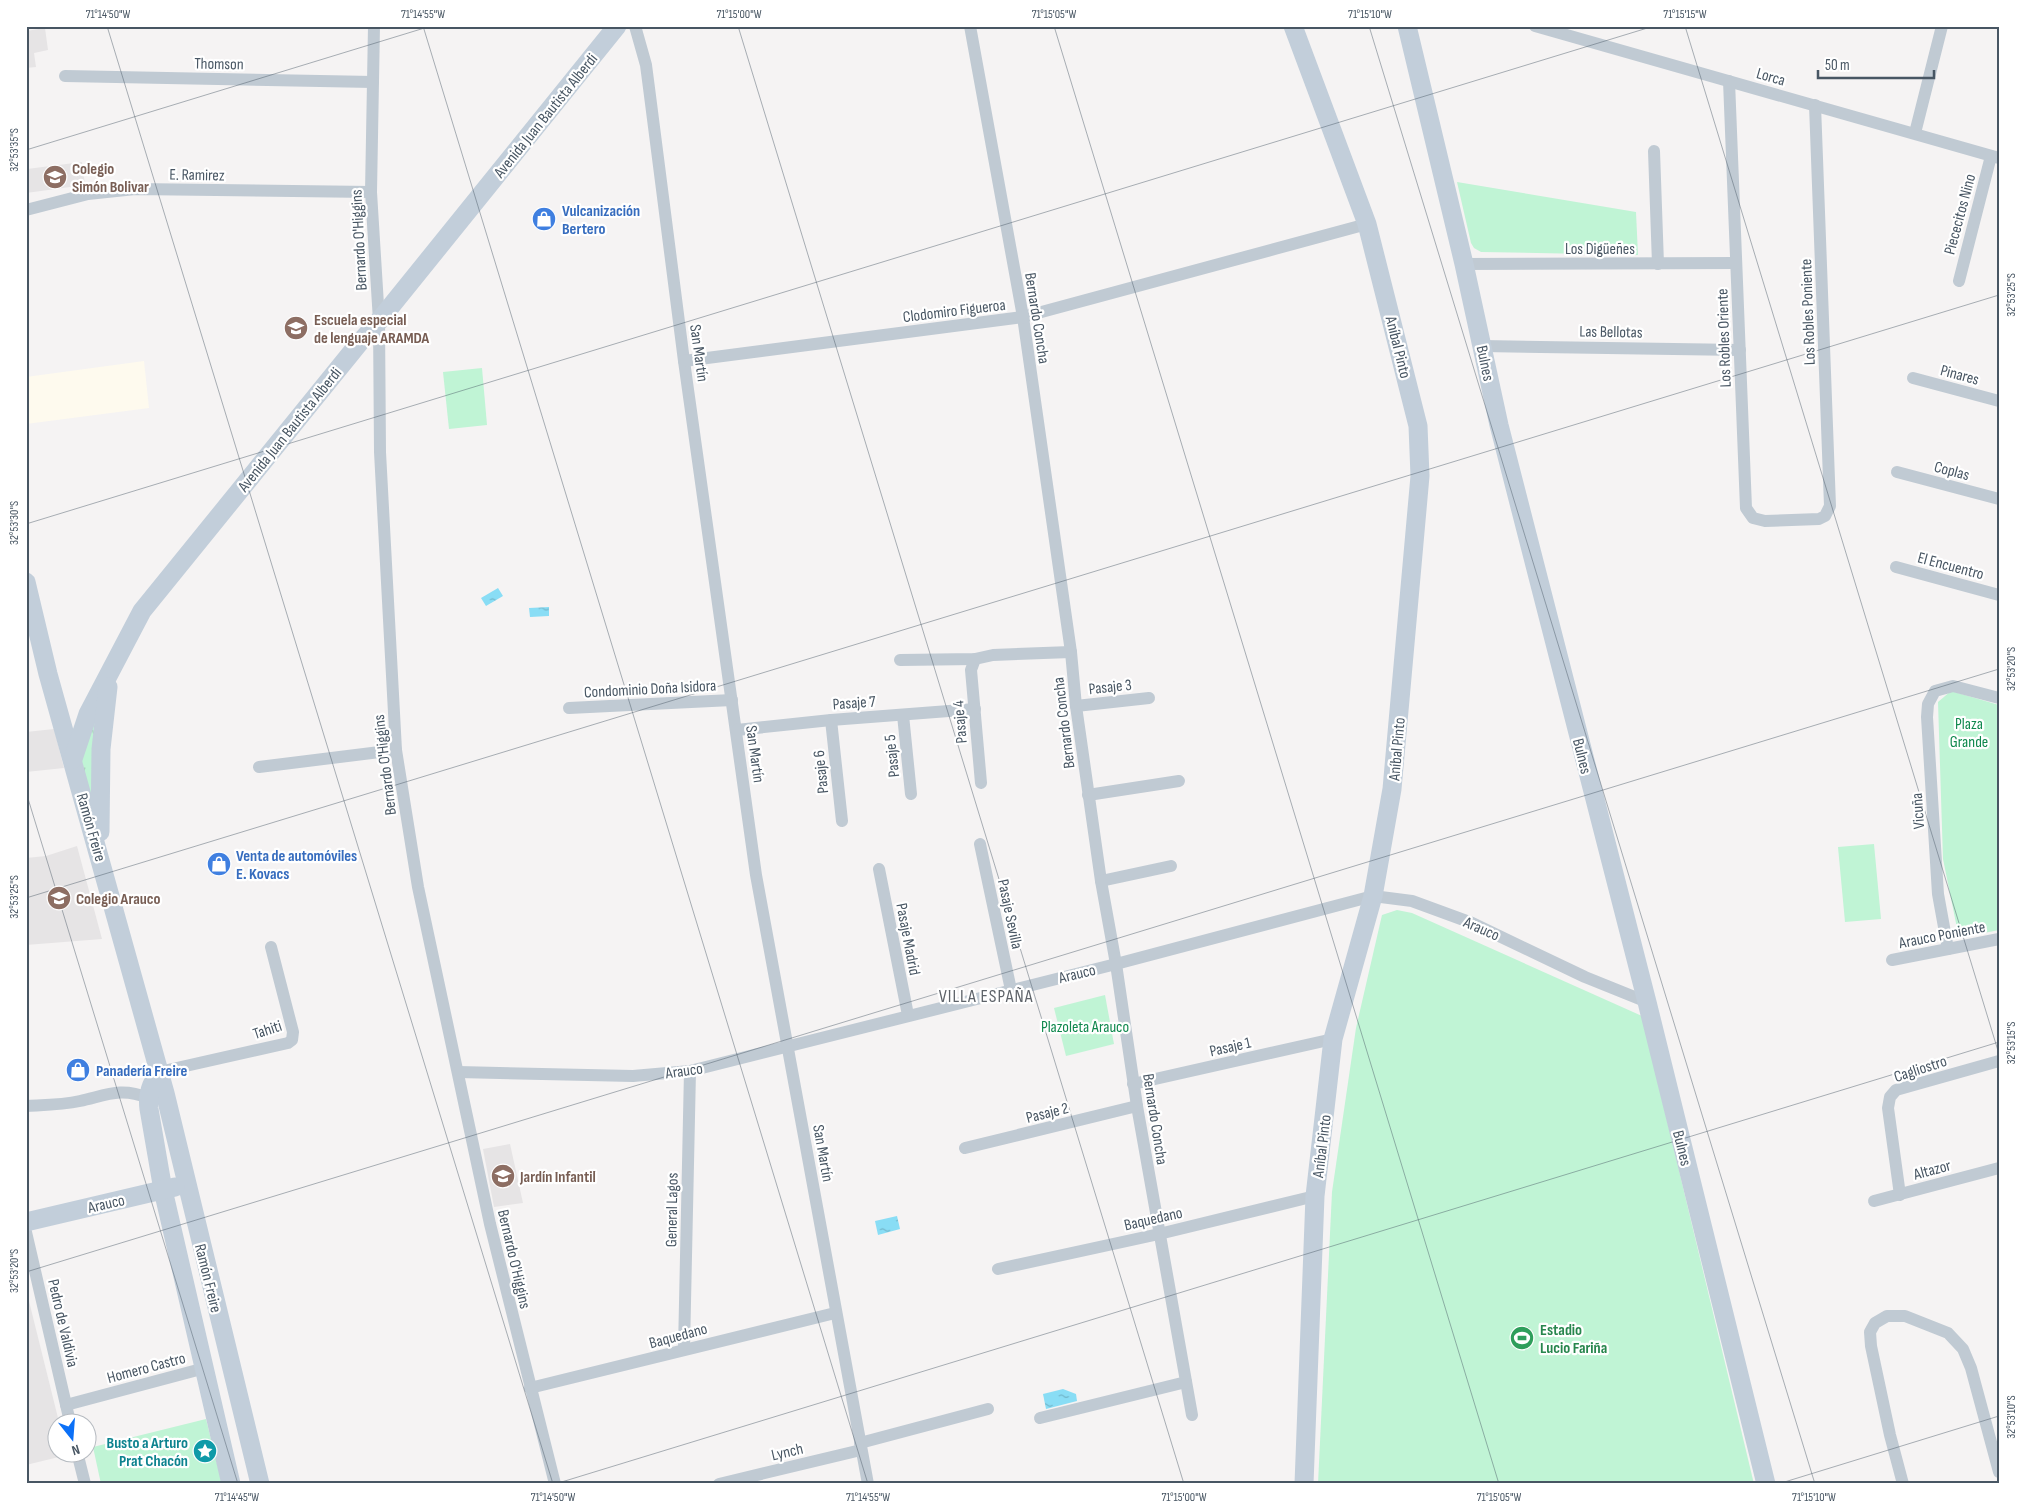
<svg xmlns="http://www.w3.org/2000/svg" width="2025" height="1510" font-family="'Sofia Sans Condensed',sans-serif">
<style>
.commercial{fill:#fefaee}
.education{fill:#e6e4e5}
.grass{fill:url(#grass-tufts)}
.park{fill:#c0f4d5}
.water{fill:url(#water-ripples)}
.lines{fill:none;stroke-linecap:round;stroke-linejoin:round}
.street{stroke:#c0cad3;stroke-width:12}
.secondary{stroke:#c2ceda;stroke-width:19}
.ticks{fill:none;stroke:#485663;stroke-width:1;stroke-opacity:0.45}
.labels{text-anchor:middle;stroke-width:4.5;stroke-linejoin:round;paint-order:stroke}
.street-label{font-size:16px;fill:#485663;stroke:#fff}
.education-label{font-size:16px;font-weight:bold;fill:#785e54;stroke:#fff;text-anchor:start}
.shop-label{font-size:16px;font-weight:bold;fill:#366cbe;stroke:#fff;text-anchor:start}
.park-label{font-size:16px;fill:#0f884d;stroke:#fff}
.leisure-label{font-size:16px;font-weight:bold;fill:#27864d;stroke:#fff;text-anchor:start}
.culture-label{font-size:16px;font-weight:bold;fill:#0d838f;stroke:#fff;text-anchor:end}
.neighbourhood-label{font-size:18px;letter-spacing:1px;fill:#5e6369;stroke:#fff}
.neatline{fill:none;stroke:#485663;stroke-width:2}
.ticks-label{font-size:12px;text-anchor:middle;fill:#485663}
</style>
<defs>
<pattern id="grass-tufts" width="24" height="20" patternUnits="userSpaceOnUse" patternTransform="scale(1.25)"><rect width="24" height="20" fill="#c0f4d5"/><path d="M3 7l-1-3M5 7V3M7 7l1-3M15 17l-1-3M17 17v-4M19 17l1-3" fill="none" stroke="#a6d3ba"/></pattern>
<pattern id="water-ripples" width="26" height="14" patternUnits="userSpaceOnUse" patternTransform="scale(1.25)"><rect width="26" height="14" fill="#89ddf5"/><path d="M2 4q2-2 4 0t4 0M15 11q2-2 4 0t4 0" fill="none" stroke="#72b6ca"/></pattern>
</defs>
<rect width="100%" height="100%" fill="#f5f3f3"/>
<path class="commercial" d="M144 361 149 408 26 424V377Z"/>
<g class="education">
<path d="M45 28 48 50 34 53 36 67 26 68V31Z"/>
<path d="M82 162 85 185 26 193V165L27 169Z"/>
<path d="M54 729 64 768 26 772V732Z"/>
<path d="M77 846 102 939 26 945V858L46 856Z"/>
<path d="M510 1144 523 1203 494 1207 483 1149Z"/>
<path d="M26 1289 59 1422 58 1452 66 1453 67 1455 26 1465Z"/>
</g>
<path class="grass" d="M98 713 90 804 79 757Z"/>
<g class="park">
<path d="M1457 182 1636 212 1638 255 1481 252 1474 248 1471 243Z"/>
<path d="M482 368 487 425 449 429 443 372Z"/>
<path d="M1951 691 1999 705V930L1959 938 1943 859 1938 702Z"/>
<path d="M1874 844 1881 919 1845 922 1838 847Z"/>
<path d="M1397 910 1412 913 1642 1016 1754 1484H1318L1332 1192 1356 1028 1382 915Z"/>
<path d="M1105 995 1114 1044 1066 1056 1054 1008Z"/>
<path d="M206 1419 222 1484H101L93 1447Z"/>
</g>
<g class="water">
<path d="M498 588 503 596 486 606 481 598Z"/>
<path d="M549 607V616L530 617 529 608Z"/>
<path d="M897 1216 900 1229 878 1235 875 1221Z"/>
<path d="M1063 1389 1076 1394 1077 1401 1046 1409 1043 1394Z"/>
</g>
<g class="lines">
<g class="street">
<path d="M374 26 371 192 379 321 380 452 396 750 418 887 490 1224 555 1484"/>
<path d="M635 26 646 65 649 88 684 361 756 875 868 1484"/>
<path d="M970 26 1023 317 1071 652 1076 706 1101 881 1116 964 1137 1106 1192 1415"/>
<path d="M1535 26 1999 158"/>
<path d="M65 76 373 82"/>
<path d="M1729 81 1746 508 1753 518 1765 521 1819 519 1825 516 1830 506 1815 105"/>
<path d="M1915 133 1942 26"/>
<path d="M1654 151 1658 264"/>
<path d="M26 210 88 194 135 189 371 192"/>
<path d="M1464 264 1736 263"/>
<path d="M1959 281 1991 156"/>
<path d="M1482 346 1740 350"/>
<path d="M684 361 1023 317 1367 224"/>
<path d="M1913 378 1999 401"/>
<path d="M1897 472 1999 499"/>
<path d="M1896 567 1999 595"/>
<path d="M975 659 971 670 981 783"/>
<path d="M900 660 975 659 993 655 1071 652"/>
<path d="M1076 706 1149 698"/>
<path d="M569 708 732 700"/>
<path d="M903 715 911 794"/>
<path d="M831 720 842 821"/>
<path d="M737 730 831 720 975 709"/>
<path d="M259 767 396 750"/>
<path d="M1088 795 1179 781"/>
<path d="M980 844 1011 990"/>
<path d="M879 869 908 1015"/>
<path d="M1101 881 1171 866"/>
<path d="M1948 949 1938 894 1927 717 1928 704 1935 691 1953 686 1999 698"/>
<path d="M1892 960 1999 939"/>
<path d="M159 1072 288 1043 292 1040 293 1032 271 947"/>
<path d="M458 1072 633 1076 690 1071 1116 964 1373 896 1412 901 1472 923 1585 977 1647 1002"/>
<path d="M1133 1084 1333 1039"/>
<path d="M26 1106C44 1105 62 1105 80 1101 107 1095 121 1087 148 1098"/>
<path d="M965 1148 1137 1106"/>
<path d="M1900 1195 1888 1108 1890 1097 1896 1090 1999 1061"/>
<path d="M1874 1201 1999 1168"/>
<path d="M26 1232 70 1422"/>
<path d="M998 1269 1159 1234 1315 1196"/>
<path d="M684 1349 690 1071"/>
<path d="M530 1388 835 1313"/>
<path d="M66 1405 205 1368"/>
<path d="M1040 1418 1186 1382"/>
<path d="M860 1443 988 1409"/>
<path d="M77 1452 85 1484"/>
<path d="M719 1484 861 1450"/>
<path d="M1903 1484 1890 1435 1871 1346 1870 1332 1875 1323 1887 1316H1905L1948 1333 1963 1349 1971 1368 1999 1472"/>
</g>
<g class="secondary">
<path d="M1293 26 1367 224 1418 426 1420 476 1392 789 1373 896 1333 1039 1315 1196 1304 1484"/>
<path d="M1407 26 1464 264 1499 425 1647 1002 1766 1484"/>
<path d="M26 582 48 674 165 1093 260 1484"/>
<path d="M73 759 88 714 142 611 360 342 379 321 617 26"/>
<path d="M100 832 101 749 108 687"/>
<path d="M159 1072C151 1084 147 1094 149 1109L163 1190 231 1484"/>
<path d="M26 1222 175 1187"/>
</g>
</g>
<path class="ticks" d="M107 26 553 1484M423 26 868 1484M738 26 1184 1484M1054 26 1499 1484M1369 26 1815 1484M1685 26 1999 1054M26 150 431 26M26 524 1654 26M26 792 238 1484M26 898 1999 295M26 1272 1999 669M555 1484 1999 1042M1778 1484 1999 1416"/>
<defs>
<g id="school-disc" transform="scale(1.25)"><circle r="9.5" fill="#8d6e63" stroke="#fff"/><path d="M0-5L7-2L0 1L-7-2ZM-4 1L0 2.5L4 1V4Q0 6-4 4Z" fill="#fff"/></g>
<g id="shop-disc" transform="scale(1.25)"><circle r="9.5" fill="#3f7fe0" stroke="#fff"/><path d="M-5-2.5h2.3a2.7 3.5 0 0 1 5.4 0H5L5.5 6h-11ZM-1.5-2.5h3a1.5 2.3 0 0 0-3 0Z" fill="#fff"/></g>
<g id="stadium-disc" transform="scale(1.25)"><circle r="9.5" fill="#2e9e5b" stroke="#fff"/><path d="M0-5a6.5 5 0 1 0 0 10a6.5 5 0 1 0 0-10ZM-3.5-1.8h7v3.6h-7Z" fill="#fff"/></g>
<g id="sight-disc" transform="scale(1.25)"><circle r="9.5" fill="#0f9aa8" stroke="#fff"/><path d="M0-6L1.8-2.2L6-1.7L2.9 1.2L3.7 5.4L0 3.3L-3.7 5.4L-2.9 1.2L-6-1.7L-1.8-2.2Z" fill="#fff"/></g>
</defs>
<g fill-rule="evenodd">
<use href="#school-disc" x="55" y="177"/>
<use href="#shop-disc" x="544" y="219"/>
<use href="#school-disc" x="296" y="328"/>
<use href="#shop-disc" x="219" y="864"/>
<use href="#school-disc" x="59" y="898"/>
<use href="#shop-disc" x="78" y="1070"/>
<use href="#school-disc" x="503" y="1176"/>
<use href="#stadium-disc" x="1522" y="1338"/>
<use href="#sight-disc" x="205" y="1451"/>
</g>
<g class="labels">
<g class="street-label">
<text transform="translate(219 63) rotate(1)" y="6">Thomson</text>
<text transform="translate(1771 76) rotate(16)" y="6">Lorca</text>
<text transform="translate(545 115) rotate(-51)" y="6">Avenida Juan Bautista Alberdi</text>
<text transform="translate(197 174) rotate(1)" y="6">E. Ramirez</text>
<text transform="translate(1959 214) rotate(-75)" y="6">Piececitos Nino</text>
<text transform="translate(358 240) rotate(-93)" y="6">Bernardo O'Higgins</text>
<text x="1600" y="254">Los Digüeñes</text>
<text transform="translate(954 310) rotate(-7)" y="6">Clodomiro Figueroa</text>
<text transform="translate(1807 312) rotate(-92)" y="6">Los Robles Poniente</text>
<text transform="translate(1038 318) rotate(81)" y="6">Bernardo Concha</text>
<text transform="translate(1611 331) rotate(1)" y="6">Las Bellotas</text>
<text transform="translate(1723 338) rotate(-92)" y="6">Los Robles Oriente</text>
<text transform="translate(1399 347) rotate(76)" y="6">Aníbal Pinto</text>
<text transform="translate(700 353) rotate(82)" y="6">San Martín</text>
<text transform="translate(1486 363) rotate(78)" y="6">Bulnes</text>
<text transform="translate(1960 374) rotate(15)" y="6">Pinares</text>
<text transform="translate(289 429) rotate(-51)" y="6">Avenida Juan Bautista Alberdi</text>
<text transform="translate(1952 470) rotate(15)" y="6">Coplas</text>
<text transform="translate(1951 565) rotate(15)" y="6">El Encuentro</text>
<text transform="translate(1110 686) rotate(-6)" y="6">Pasaje 3</text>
<text transform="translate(650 688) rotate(-3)" y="6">Condominio Doña Isidora</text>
<text transform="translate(854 702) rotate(-4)" y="6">Pasaje 7</text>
<text transform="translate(959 722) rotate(-95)" y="6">Pasaje 4</text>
<text transform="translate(1063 723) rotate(-97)" y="6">Bernardo Concha</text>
<text transform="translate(1396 749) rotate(-85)" y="6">Aníbal Pinto</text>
<text transform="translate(756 754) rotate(82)" y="6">San Martín</text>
<text transform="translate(891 756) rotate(-96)" y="6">Pasaje 5</text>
<text transform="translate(1583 756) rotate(76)" y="6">Bulnes</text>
<text transform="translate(384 765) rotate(-97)" y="6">Bernardo O'Higgins</text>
<text transform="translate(820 772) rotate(-96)" y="6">Pasaje 6</text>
<text transform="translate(1917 811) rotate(-94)" y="6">Vicuña</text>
<text transform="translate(92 827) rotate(74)" y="6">Ramón Freire</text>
<text transform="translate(1011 914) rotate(78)" y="6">Pasaje Sevilla</text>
<text transform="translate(1482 928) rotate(24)" y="6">Arauco</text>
<text transform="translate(1942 934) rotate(-11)" y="6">Arauco Poniente</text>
<text transform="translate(909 939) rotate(79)" y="6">Pasaje Madrid</text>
<text transform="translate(1077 973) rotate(-14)" y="6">Arauco</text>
<text transform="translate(267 1029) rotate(-18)" y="6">Tahiti</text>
<text transform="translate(1230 1046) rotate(-13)" y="6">Pasaje 1</text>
<text transform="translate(1920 1068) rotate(-18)" y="6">Cagliostro</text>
<text transform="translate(684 1070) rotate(-8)" y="6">Arauco</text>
<text transform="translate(1047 1112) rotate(-14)" y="6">Pasaje 2</text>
<text transform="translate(1156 1119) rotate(81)" y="6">Bernardo Concha</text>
<text transform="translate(1321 1146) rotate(-83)" y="6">Aníbal Pinto</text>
<text transform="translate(1683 1148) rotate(76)" y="6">Bulnes</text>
<text transform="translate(824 1153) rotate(80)" y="6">San Martín</text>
<text transform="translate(1932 1169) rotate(-15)" y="6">Altazor</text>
<text transform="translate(106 1203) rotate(-13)" y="6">Arauco</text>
<text transform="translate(671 1210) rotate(-89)" y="6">General Lagos</text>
<text transform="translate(1153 1218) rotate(-13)" y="6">Baquedano</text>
<text transform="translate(515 1259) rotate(77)" y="6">Bernardo O'Higgins</text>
<text transform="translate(209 1278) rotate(76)" y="6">Ramón Freire</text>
<text transform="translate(64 1323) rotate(77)" y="6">Pedro de Valdivia</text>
<text transform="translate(678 1335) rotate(-15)" y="6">Baquedano</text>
<text transform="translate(146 1367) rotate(-15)" y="6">Homero Castro</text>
<text transform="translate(787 1451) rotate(-13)" y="6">Lynch</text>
</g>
<g class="education-label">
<text x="72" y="174">Colegio<tspan x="72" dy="18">Simón Bolivar</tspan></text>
<text x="314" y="325">Escuela especial<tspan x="314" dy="18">de lenguaje ARAMDA</tspan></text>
<text x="76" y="904">Colegio Arauco</text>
<text x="520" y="1182">Jardín Infantil</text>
</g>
<g class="shop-label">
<text x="562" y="216">Vulcanización<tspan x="562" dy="18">Bertero</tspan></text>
<text x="236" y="861">Venta de automóviles<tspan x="236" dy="18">E. Kovacs</tspan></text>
<text x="96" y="1076">Panadería Freire</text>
</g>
<g class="park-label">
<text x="1969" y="729">Plaza<tspan x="1969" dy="18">Grande</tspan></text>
<text x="1085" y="1032">Plazoleta Arauco</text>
</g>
<g class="leisure-label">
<text x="1540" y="1335">Estadio<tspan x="1540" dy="18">Lucio Fariña</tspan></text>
</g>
<g class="culture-label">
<text x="188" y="1448">Busto a Arturo<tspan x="188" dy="18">Prat Chacón</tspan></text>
</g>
<g class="neighbourhood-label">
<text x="986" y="1002">VILLA ESPAÑA</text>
</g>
</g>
<rect width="2025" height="1510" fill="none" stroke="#ffffff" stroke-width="55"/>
<g transform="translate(72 1438) rotate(163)"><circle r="24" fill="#ffffff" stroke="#b6bbc1"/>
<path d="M0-4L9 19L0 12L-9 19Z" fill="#0b70f7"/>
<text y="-8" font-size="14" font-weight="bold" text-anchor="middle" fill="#485663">N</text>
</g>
<path d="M1818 70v8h116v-8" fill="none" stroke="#485663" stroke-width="2.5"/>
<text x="1825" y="70" font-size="15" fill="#485663" stroke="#ffffff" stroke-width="4" paint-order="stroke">50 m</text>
<rect x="28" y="28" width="1970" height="1454" class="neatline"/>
<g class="ticks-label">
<text x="108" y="18">71°14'50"W</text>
<text x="423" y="18">71°14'55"W</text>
<text x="739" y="18">71°15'00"W</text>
<text x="1054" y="18">71°15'05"W</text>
<text x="1370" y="18">71°15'10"W</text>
<text x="1685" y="18">71°15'15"W</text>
<text transform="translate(14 150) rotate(-90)" y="4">32°53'35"S</text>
<text transform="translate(2011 295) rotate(-90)" y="4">32°53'25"S</text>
<text transform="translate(14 523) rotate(-90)" y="4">32°53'30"S</text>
<text transform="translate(2011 669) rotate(-90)" y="4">32°53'20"S</text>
<text transform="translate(14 897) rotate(-90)" y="4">32°53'25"S</text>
<text transform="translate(2011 1043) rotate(-90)" y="4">32°53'15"S</text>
<text transform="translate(14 1271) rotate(-90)" y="4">32°53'20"S</text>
<text transform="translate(2011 1417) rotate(-90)" y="4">32°53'10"S</text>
<text x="237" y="1501">71°14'45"W</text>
<text x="553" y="1501">71°14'50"W</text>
<text x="868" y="1501">71°14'55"W</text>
<text x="1184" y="1501">71°15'00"W</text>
<text x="1499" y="1501">71°15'05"W</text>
<text x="1814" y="1501">71°15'10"W</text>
</g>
</svg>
